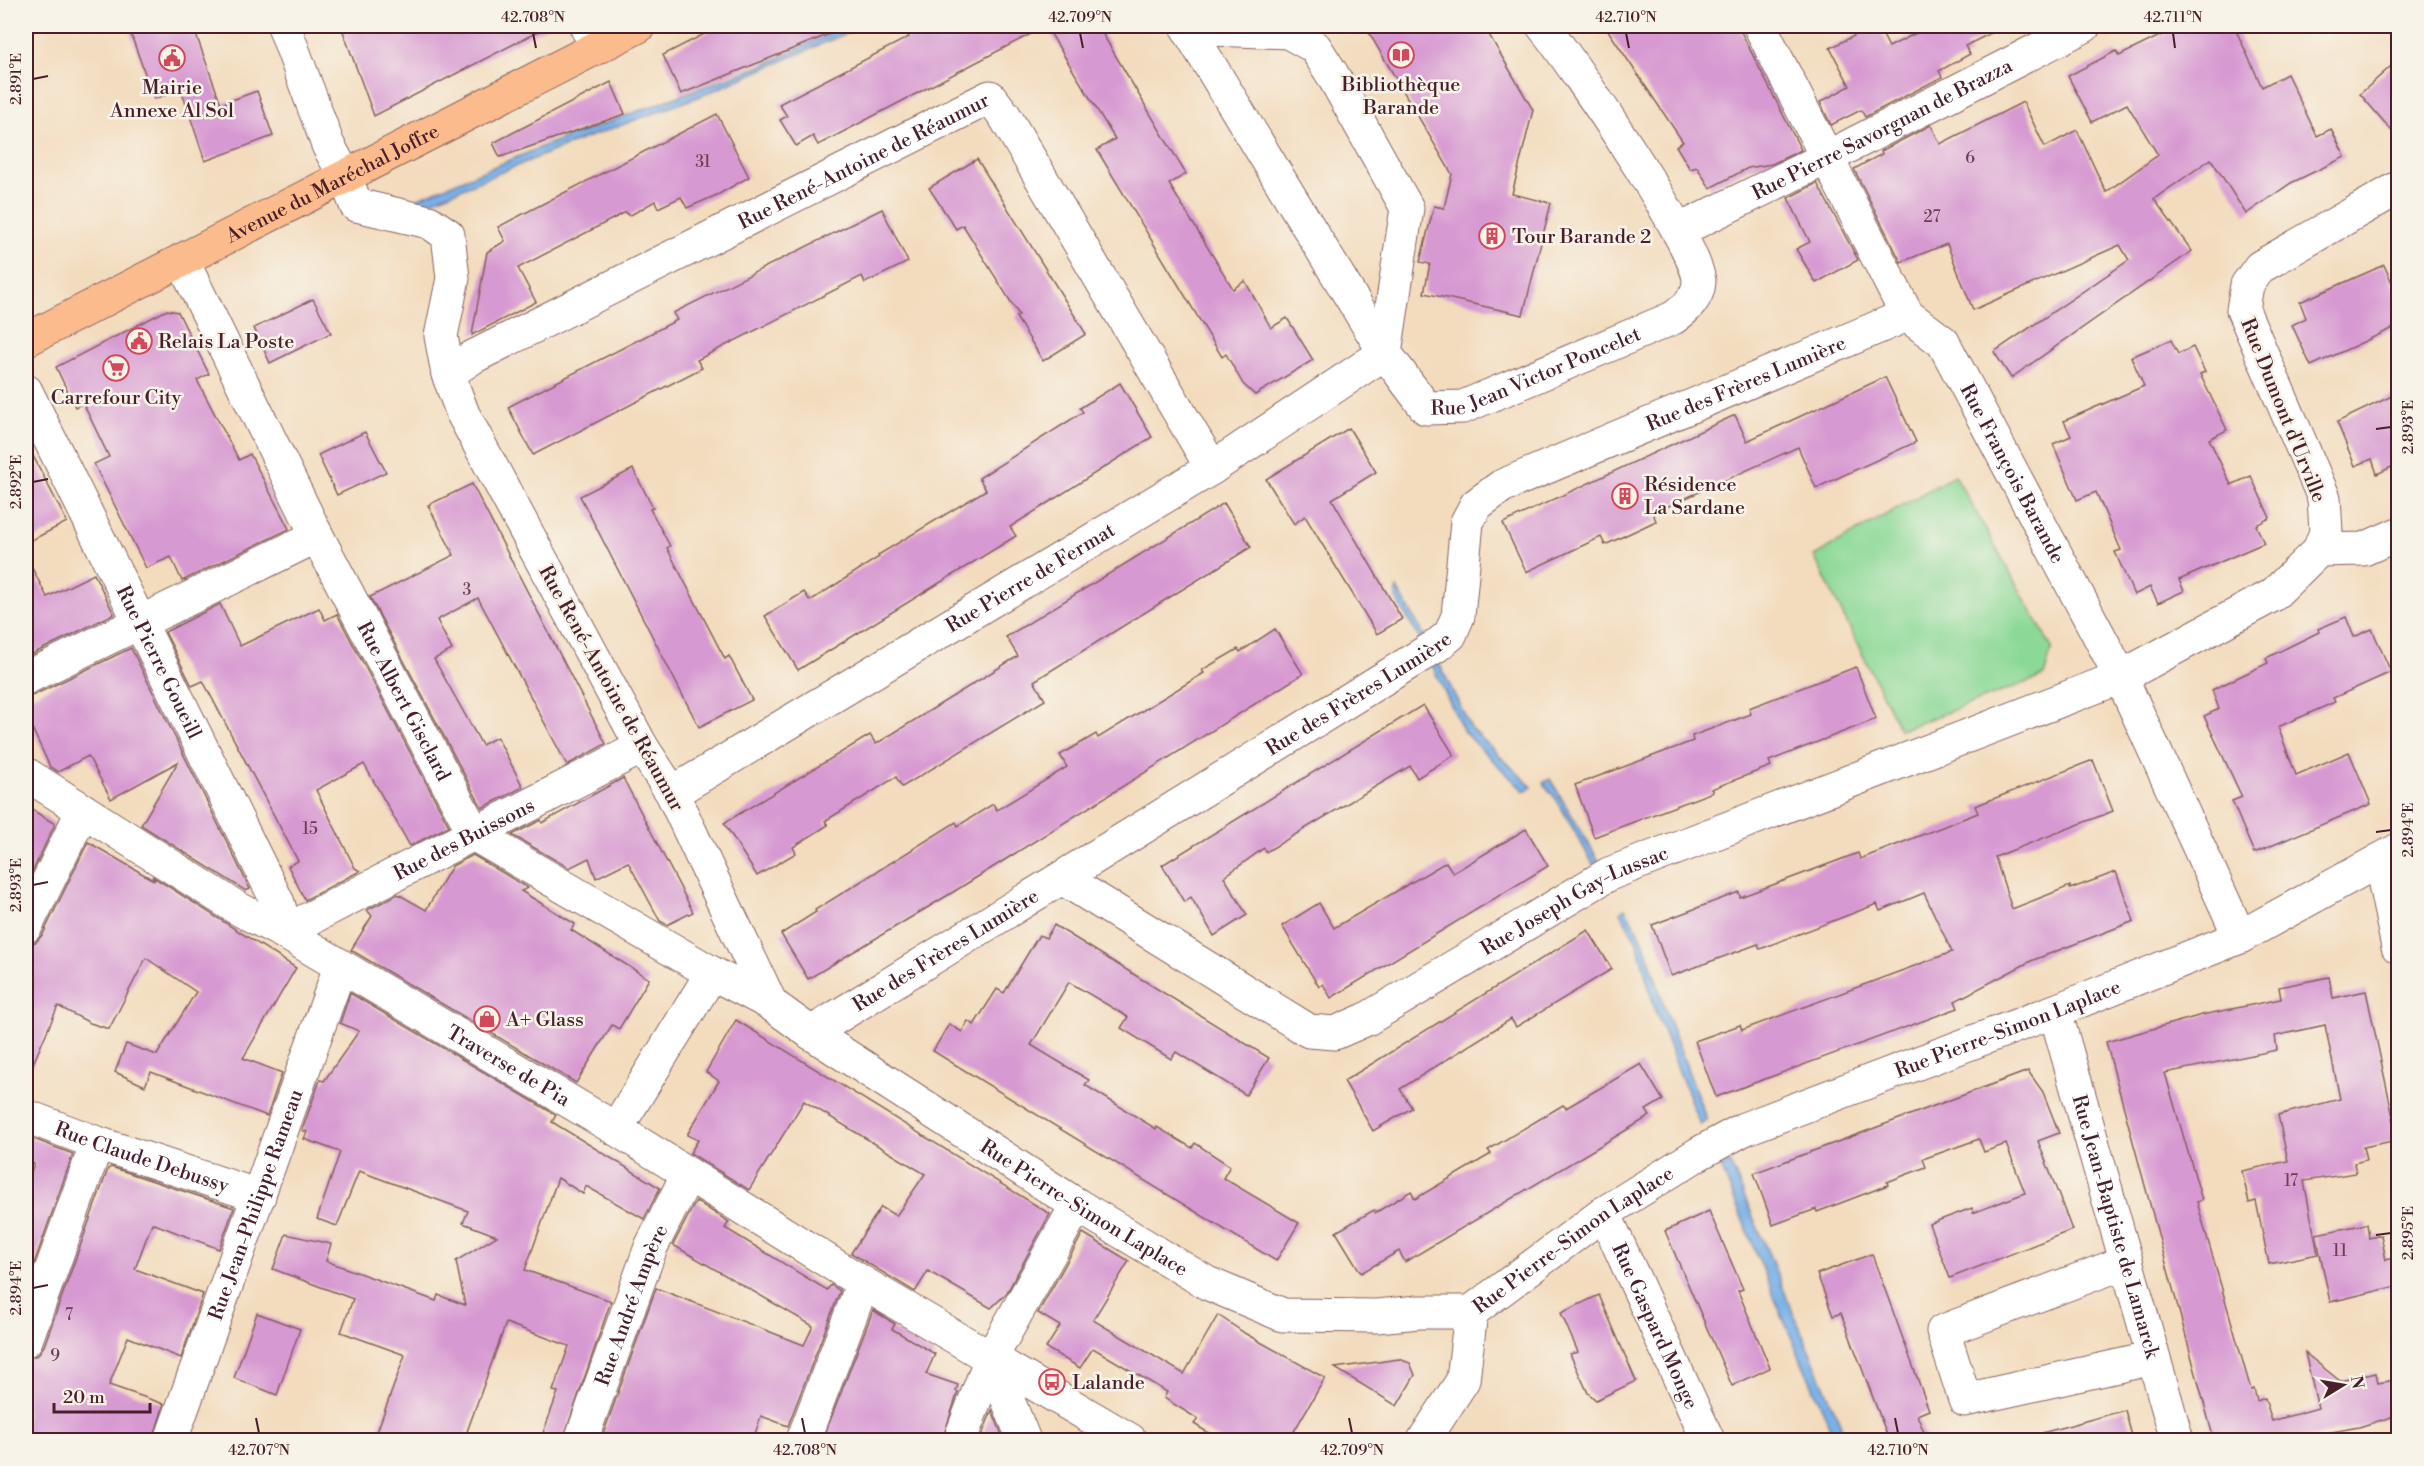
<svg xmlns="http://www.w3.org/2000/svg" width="2424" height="1466" font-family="'Libre Bodoni',serif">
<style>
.green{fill:#8cd997;stroke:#6b7c61;stroke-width:1.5}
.water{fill:#78b0e7;stroke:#616889;stroke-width:1.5}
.building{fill:#d799d1}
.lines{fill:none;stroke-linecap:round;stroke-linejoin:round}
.minor-casing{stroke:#85615e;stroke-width:35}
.major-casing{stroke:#85615e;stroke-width:35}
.minor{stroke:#fff;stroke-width:33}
.major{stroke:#fbbb8d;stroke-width:33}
.ticks{fill:none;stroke:#4a1f2b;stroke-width:2}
.labels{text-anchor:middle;stroke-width:5;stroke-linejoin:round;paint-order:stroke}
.number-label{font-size:16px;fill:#6d3e54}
.poi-label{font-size:20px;fill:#4a1f2b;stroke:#f7f3e8;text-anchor:start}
.street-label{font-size:20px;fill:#4a1f2b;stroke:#f7f3e8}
.neatline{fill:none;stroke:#4a1f2b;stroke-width:2}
.ticks-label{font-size:15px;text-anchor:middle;fill:#4a1f2b}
</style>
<rect width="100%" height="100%" fill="#f7f3e8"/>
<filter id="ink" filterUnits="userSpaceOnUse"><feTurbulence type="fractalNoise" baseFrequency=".0167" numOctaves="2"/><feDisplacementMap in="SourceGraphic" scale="12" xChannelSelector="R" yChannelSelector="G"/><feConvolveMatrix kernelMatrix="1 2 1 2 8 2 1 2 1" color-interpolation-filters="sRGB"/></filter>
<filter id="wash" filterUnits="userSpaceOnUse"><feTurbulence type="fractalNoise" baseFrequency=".008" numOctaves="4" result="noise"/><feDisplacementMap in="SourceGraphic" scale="24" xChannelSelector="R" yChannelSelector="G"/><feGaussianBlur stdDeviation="1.35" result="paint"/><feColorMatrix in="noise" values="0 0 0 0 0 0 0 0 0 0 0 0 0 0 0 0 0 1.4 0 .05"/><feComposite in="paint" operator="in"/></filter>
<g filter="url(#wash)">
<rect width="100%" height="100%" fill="#f3dcbe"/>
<path class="green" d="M1955 475 2052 648 2044 676 1900 730 1814 556Z"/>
<g class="water">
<path d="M847 26H863L701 96 575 142 417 207 401 205 549 144 763 65Z"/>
<path d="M1397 588 1431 647 1471 728 1532 787 1524 791 1464 732 1419 638 1396 598Z"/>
<path d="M1550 779 1599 861 1593 864 1556 799 1543 783Z"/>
<path d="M1625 908 1643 940 1669 1020 1707 1121 1700 1125 1655 1010 1637 942 1620 912Z"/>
<path d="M1730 1162 1847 1440H1836L1782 1316 1721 1167Z"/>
</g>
<g id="blocks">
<g class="building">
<path d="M128 26H193L221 104 257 91 273 136 205 161 181 89 154 99Z"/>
<path d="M341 26H549L374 116Z"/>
<path d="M720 26H847V27L681 94 663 55Z"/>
<path d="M903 26H1098L1186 174 1169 184 1233 289 1245 281 1271 328 1287 318 1313 360 1255 395 1243 384 1226 354 1222 357 1097 150 1115 139 1046 26 818 145 813 136 796 146 780 120 787 116 779 104 909 37Z"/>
<path d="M1365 26H1484L1533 110 1512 194 1551 203 1523 315 1424 293 1430 264 1420 262 1434 206 1444 208 1452 174Z"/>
<path d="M1605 26H1738L1801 150 1772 164 1748 168 1710 188 1697 167 1690 169 1676 146 1683 142Z"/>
<path d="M1873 26H1878L1889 47 1930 26H2005L1965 46 1970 54 1939 71 1942 77 1865 117 1861 110 1831 125 1820 102 1850 86 1830 48Z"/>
<path d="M2180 26H2234L2262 87 2287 74 2317 136 2331 129 2345 157 2291 183 2246 214 2211 159 2154 199 2192 251 2011 378 1994 352 2129 260 2120 245 1973 310 1947 244 1901 262 1854 169 1882 154 1881 151 1931 125 1940 144 2023 102 2045 147 2077 130 2106 192 2158 155 2127 104 2092 122 2068 76 2116 51 2119 56Z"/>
<path d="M2398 60V138L2360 94Z"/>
<path d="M611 82 625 114 500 157 493 143Z"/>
<path d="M717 114 749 177 719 194 687 208 681 197 658 208 655 201 629 216 626 212 518 268 536 302 472 335 487 252 505 241 498 227Z"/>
<path d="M977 159 1086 334 1043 361 1016 317 1019 315 963 225 956 229 929 188Z"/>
<path d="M1817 183 1858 260 1816 283 1796 249 1810 242 1788 198Z"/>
<path d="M882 209 908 262 865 283 862 276 697 360 702 368 533 455 508 407 677 320 673 313Z"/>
<path d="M2384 265 2398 296V326L2311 366 2292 325 2306 318 2300 302Z"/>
<path d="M313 299 331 333 270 363 254 328Z"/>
<path d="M167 310 178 312 209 374 197 380 239 460 250 454 289 529 182 581 171 557 146 568 94 464 109 457 83 403 75 407 56 367Z"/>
<path d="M2171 340 2178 354 2193 347 2205 372 2200 374 2227 430 2209 439 2231 485 2251 476 2270 518 2256 525 2264 543 2179 580 2184 591 2158 603 2150 587 2134 595 2115 552 2121 550 2096 492 2077 500 2053 444 2071 436 2064 421 2144 386 2131 357Z"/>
<path d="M1885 377 1916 442 1816 488 1798 447 1653 513 1656 521 1605 545 1601 537 1526 572 1503 523 1735 415 1747 441Z"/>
<path d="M1120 383 1152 437 1010 527 1016 536 798 670 765 616 804 592 810 601 879 557 878 555 986 490 979 478 1083 412 1080 408Z"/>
<path d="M2398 393V464L2377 474 2372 459 2355 466 2337 422Z"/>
<path d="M1349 428 1376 472 1332 499 1402 619 1377 634 1305 516 1294 524 1266 479Z"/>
<path d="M365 432 386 472 337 495 318 455Z"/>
<path d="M26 442 67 522 26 543Z"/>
<path d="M633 469 653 508 650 509 670 546 667 548 725 659 729 656 752 700 699 727 580 496Z"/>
<path d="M472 484 606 744 567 765 478 598 437 620 452 650 434 659 482 745 497 737 523 787 482 808 370 597 454 555 428 505Z"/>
<path d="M1224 503 1251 547 1034 681 1045 700 902 787 896 777 825 821 828 825 793 847 796 853 757 876 724 823 870 735 876 744 1018 656 1006 637Z"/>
<path d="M26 556 47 597 94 574 114 614 26 657Z"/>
<path d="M220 604 240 646 319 608 325 620 337 614 449 826 410 846 364 764 316 790 355 868 360 871 305 900 288 866 298 861 203 681 192 686 165 632Z"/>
<path d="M2346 617 2354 637 2372 629 2391 672 2333 698 2335 702 2278 727 2296 775 2349 752 2371 804 2254 853 2232 801 2242 797 2204 716 2219 709 2212 690 2268 663 2266 658 2319 632 2318 629Z"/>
<path d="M1275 629 1303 674 950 894 808 979 781 934 816 912 815 910 956 822 958 826 993 804 997 810 1067 767 1060 755 1096 734 1098 738 1204 673 1202 670 1238 649 1240 652Z"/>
<path d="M131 648 250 889 246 891 141 825 178 762 111 799 88 756 58 772 50 767 26 715V697L34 695Z"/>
<path d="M1856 667 1876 719 1769 761 1771 766 1711 789 1713 792 1594 837 1575 785 1693 741 1692 736 1751 714 1749 708Z"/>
<path d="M1423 705 1454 755 1417 778 1410 766 1266 852 1264 848 1224 877 1247 915 1214 936 1191 897 1184 902 1162 865Z"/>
<path d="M2093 760 2113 811 1995 857 2012 909 2070 886V889L2116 872 2134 921 2031 961 1955 1001 1958 1008 1716 1097 1695 1041 1740 1025 1742 1030 1952 952 1924 893 1880 911 1877 904 1760 949 1758 944 1671 976 1652 925 1739 892 1740 897 1770 886 1858 853 1860 859 1978 813 1975 806Z"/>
<path d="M623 778 693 912 667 925 660 921 628 862 596 878 589 858 569 868 512 835 541 820 542 823Z"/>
<path d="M26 806 55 824 26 885Z"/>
<path d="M1526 829 1548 866 1331 998 1323 984 1319 987 1282 926 1319 903 1334 928 1446 862 1453 873Z"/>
<path d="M88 842 155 881 152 876 296 968 243 1058 282 1073 267 1116 151 1072 145 1086 115 1072 126 1044 157 1055 196 992 146 958 109 1029 90 1023 58 1006 26 1080V944L36 942 43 934Z"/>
<path d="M473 855 528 888 521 891 575 924 571 930 649 979 619 1029 612 1025 576 1083 351 950 372 916 367 910 398 894 426 910 452 866Z"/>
<path d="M1054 925 1269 1058 1246 1095 1176 1052 1171 1059 1121 1028 1128 1017 1069 982 1031 1045 1089 1080 1085 1085 1156 1129 1157 1127 1192 1148 1195 1143 1230 1166 1223 1178 1299 1223 1276 1261 933 1051 949 1024 962 1032 968 1021 974 1025 997 989 1004 993 1039 935 1046 938Z"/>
<path d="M1588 930 1612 969 1516 1027 1511 1019 1400 1089 1412 1108 1373 1131 1344 1081Z"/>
<path d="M2329 977 2333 998 2366 991 2398 1140 2363 1147 2366 1160 2354 1163 2356 1173 2304 1181 2318 1254 2269 1264 2256 1201 2249 1203 2242 1171 2288 1161 2278 1115 2340 1099 2325 1025 2275 1036 2277 1050 2165 1073 2202 1200 2197 1202 2251 1390 2254 1389 2257 1401 2265 1398 2272 1421 2318 1408 2305 1353 2340 1381 2376 1373 2378 1383 2398 1379V1415L2359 1427 2288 1440H2214L2106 1042 2202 1015 2281 999 2279 987Z"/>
<path d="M350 993 556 1115 552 1122 660 1188 644 1219 586 1186 583 1194 558 1178 525 1270 611 1301 563 1440H543L545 1434 543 1433 558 1392 553 1391 569 1346 506 1323 464 1440H374L405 1355 341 1332 353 1299 273 1269 286 1234 331 1244 326 1261 436 1301 438 1295 465 1305 456 1261 497 1236 463 1223 468 1211 359 1171 337 1226 317 1219 340 1152 304 1139 307 1132 302 1130 320 1080 324 1081 359 1031 340 1023Z"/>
<path d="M736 1020 1050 1214 1006 1294 991 1308 928 1271 915 1292 851 1253 881 1207 896 1216 925 1174 804 1101 749 1190 690 1153 698 1140 687 1135 719 1081 706 1072Z"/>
<path d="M1641 1064 1663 1100 1646 1110 1650 1116 1405 1262 1399 1251 1361 1273 1336 1232 1374 1210 1375 1213 1411 1191 1415 1199 1491 1154 1488 1150 1563 1105 1566 1108Z"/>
<path d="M2028 1071 2043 1092 2059 1133 2038 1141 2072 1230 1950 1278 1929 1224 1972 1208 1973 1213 2025 1193 2006 1144 1984 1152 1979 1139 1923 1159 1926 1167 1887 1182 1888 1185 1817 1212 1816 1209 1773 1225 1754 1173Z"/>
<path d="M26 1136 73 1154 26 1286V1187L34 1164 26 1161Z"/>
<path d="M111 1167 234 1208 219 1249 152 1223 135 1269 203 1294 181 1358 128 1337 109 1385 164 1404 153 1440H26V1358L38 1355 44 1346 108 1169Z"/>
<path d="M696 1201 729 1222 725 1228 827 1290 831 1285 840 1291 788 1426 761 1416 753 1440H601L656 1288 804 1345 813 1326 673 1245Z"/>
<path d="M1709 1211 1743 1289 1738 1291 1770 1368 1732 1386 1665 1231Z"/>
<path d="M2367 1224 2369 1238 2381 1235 2386 1260 2398 1257V1286L2330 1302 2316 1234Z"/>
<path d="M1083 1233 1129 1261 1093 1320 1184 1374 1218 1315 1246 1334 1325 1378 1289 1440H1220L1194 1424 1198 1419 1164 1398 1167 1392 1093 1348 1080 1368 1046 1348 1060 1326 1038 1313Z"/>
<path d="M1872 1254 1929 1410 1917 1415 1927 1440H1889L1841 1313 1833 1316 1817 1274Z"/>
<path d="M1599 1295 1636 1381 1596 1400 1588 1393 1570 1354 1578 1352 1561 1313Z"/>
<path d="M873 1310 895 1324 892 1329 935 1354 926 1374 958 1385 956 1391 958 1392 942 1440 823 1439Z"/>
<path d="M257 1313 300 1329 277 1395 234 1378Z"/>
<path d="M1399 1359 1410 1363 1415 1375 1397 1406 1335 1368Z"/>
<path d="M992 1410 1004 1440H980Z"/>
<path d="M2125 1410 2133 1440H2043L2042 1433Z"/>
</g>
</g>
</g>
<g filter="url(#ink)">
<use href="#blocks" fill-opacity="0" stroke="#85615e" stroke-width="1.5"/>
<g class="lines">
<g class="minor-casing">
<g id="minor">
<path d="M284 26 328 145 345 176 356 205 429 222 448 235 453 278 441 336 448 374"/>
<path d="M586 26 597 47"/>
<path id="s1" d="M1186 26 1385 353 1426 408 1463 407 1673 318C1686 309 1698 298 1699 282 1700 248 1570 59 1543 26"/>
<path id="s2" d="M1760 26 1907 315 1943 342 2121 677 2240 937"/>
<path id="s3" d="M1678 231 1828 157 2084 26"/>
<path id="s4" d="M182 260 317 536 475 835 712 973 771 1004 811 1033 1077 1205 1207 1283 1283 1315 1377 1316 1419 1312H1471L1604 1213 1698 1154 1744 1129 2055 1011 2240 937 2398 850"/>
<path id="s5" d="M26 391 278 903 287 934 303 922 642 747"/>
<path d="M2319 550 2364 549 2398 534"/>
<path d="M26 678 317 536"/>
<path id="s6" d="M26 774 237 908 287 934 616 1129 863 1283 1130 1440"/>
<path id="s7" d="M672 793 1212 468 1385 353 1407 208 1332 74 1315 47 1288 32 1188 28"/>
<path d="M2380 860 2398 947"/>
<path id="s8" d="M1062 878 1309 1031 1335 1033 1367 1019 1609 874 2121 677 2273 595 2319 550 2326 532 2324 498 2243 310 2247 285 2260 267 2398 188"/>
<path d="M26 926 83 810"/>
<path id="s9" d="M771 1004 672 793 642 747 463 414 448 374 473 357 990 97 1004 115 1212 468"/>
<path id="s10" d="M2055 1011 2177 1440"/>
<path id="s11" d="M811 1033 1436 646 1450 635 1458 616 1467 522 1476 505 1502 486 1907 315"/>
<path id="s12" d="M26 1116 97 1143 259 1196"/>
<path d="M616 1129 712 973"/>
<path id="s13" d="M1604 1213 1708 1440"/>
<path d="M2126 1262 1943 1331 1965 1400 2154 1358"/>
<path d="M26 1340 97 1143"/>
<path d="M991 1358 1024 1440"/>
<path id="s14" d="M171 1440 340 967"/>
<path id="s15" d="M581 1440 651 1247 688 1174"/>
<path d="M803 1440 863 1283"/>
<path d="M960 1440 991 1358 1077 1205"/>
<path d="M1424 1440 1463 1380 1471 1312"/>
</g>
</g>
<g class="major-casing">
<g id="major">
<path id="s16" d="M26 340 639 26"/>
</g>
</g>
<use href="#minor" class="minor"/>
<use href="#major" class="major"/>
</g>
</g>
<path class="ticks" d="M533 33 536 48M1080 33 1083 48M1626 33 1629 48M2173 33 2175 48M33 79 48 76M2376 429 2391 427M33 482 48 479M2376 832 2391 830M33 885 48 882M2376 1235 2391 1233M33 1288 48 1285M256 1418 259 1433M802 1418 805 1433M1349 1418 1352 1433M1895 1418 1898 1433"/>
<defs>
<g id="library-ring" transform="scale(1.35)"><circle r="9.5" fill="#f7f3e8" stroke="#d1495b" stroke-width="1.5"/><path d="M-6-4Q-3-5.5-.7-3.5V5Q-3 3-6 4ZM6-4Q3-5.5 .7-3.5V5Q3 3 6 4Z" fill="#d1495b"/></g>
<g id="civic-ring" transform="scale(1.35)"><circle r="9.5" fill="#f7f3e8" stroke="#d1495b" stroke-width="1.5"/><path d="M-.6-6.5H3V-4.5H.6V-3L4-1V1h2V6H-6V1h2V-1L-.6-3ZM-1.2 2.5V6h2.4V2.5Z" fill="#d1495b"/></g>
<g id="building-ring" transform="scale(1.35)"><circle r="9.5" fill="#f7f3e8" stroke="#d1495b" stroke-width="1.5"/><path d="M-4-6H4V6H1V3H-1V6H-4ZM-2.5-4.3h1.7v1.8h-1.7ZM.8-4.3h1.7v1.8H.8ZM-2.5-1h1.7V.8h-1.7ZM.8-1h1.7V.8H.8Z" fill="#d1495b"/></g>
<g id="supermarket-ring" transform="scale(1.35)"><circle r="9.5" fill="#f7f3e8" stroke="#d1495b" stroke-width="1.5"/><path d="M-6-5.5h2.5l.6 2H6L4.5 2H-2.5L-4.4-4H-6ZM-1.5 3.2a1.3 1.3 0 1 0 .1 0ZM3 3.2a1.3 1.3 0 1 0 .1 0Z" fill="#d1495b"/></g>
<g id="shop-ring" transform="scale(1.35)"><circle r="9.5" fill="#f7f3e8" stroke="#d1495b" stroke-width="1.5"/><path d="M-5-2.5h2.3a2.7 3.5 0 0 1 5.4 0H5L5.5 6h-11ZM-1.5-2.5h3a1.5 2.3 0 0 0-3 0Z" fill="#d1495b"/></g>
<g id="bus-ring" transform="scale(1.35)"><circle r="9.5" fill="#f7f3e8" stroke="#d1495b" stroke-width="1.5"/><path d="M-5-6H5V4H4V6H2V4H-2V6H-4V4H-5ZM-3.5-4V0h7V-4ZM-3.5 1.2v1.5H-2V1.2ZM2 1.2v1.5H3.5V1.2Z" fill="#d1495b"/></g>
</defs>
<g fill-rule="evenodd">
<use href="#library-ring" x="1401" y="55"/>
<use href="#civic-ring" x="172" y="58"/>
<use href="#building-ring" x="1492" y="236"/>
<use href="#civic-ring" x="139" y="341"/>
<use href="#supermarket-ring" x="116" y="368"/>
<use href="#building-ring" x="1625" y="496"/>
<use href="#shop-ring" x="487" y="1019"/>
<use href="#bus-ring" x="1052" y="1382"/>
</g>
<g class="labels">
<g class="number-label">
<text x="1970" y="163">6</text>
<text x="703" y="167">31</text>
<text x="1932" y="222">27</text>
<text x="467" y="595">3</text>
<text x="310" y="834">15</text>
<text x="2291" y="1186">17</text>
<text x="2340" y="1256">11</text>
<text x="69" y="1320">7</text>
<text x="55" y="1361">9</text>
</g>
<g class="poi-label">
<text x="1401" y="91" text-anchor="middle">Bibliothèque<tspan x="1401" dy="23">Barande</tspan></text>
<text x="172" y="94" text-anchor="middle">Mairie<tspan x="172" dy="23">Annexe Al Sol</tspan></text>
<text x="1512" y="243">Tour Barande 2</text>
<text x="158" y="348">Relais La Poste</text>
<text x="116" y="404" text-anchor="middle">Carrefour City</text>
<text x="1644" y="491">Résidence<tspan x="1644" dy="23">La Sardane</tspan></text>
<text x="506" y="1026">A+ Glass</text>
<text x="1072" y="1389">Lalande</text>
</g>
<g class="street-label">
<text dy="7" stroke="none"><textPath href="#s3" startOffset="228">Rue Pierre Savorgnan de Brazza</textPath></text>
<text dy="7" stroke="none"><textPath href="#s9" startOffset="1176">Rue René-Antoine de Réaumur</textPath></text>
<text dy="7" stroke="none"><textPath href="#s16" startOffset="344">Avenue du Maréchal Joffre</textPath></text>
<text dy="7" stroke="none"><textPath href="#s1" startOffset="568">Rue Jean Victor Poncelet</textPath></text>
<text dy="7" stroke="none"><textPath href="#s11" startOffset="1184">Rue des Frères Lumière</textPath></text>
<text transform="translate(2284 410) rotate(68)" y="7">Rue Dumont d'Urville</text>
<text dy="7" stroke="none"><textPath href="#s2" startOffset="518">Rue François Barande</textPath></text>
<text dy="7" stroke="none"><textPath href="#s7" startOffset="418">Rue Pierre de Fermat</textPath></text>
<text dy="7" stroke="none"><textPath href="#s5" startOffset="302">Rue Pierre Goueill</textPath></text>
<text transform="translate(612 688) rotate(61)" y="7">Rue René-Antoine de Réaumur</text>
<text dy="7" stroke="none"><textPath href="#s11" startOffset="644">Rue des Frères Lumière</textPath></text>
<text dy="7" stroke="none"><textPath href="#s4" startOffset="494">Rue Albert Gisclard</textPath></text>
<text dy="7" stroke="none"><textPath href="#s5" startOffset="804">Rue des Buissons</textPath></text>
<text dy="7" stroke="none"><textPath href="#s8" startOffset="591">Rue Joseph Gay-Lussac</textPath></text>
<text dy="7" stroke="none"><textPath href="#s11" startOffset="158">Rue des Frères Lumière</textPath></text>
<text dy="7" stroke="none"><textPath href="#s4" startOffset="2386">Rue Pierre-Simon Laplace</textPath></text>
<text dy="7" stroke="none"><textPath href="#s6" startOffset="564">Traverse de Pia</textPath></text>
<text dy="7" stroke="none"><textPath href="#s12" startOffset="123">Rue Claude Debussy</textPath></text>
<text dy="7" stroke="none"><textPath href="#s14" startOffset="250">Rue Jean-Philippe Rameau</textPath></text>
<text dy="7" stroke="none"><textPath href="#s4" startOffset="1360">Rue Pierre-Simon Laplace</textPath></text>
<text dy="7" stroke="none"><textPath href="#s10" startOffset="224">Rue Jean-Baptiste de Lamarck</textPath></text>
<text dy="7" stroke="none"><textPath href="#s4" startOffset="1900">Rue Pierre-Simon Laplace</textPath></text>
<text dy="7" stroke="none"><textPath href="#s15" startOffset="144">Rue André Ampère</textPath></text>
<text dy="7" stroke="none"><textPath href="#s13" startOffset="124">Rue Gaspard Monge</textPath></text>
</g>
</g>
<rect width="2424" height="1466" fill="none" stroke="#f7f3e8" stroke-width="66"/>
<g transform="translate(2343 1385) rotate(79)" stroke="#f7f3e8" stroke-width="4.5" paint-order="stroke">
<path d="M0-4.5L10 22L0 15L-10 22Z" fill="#4a1f2b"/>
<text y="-9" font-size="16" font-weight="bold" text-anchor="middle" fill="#4a1f2b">N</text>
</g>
<path d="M54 1403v9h96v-9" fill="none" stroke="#4a1f2b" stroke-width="3"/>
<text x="63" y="1403" font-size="18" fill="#4a1f2b" stroke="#f7f3e8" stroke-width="4.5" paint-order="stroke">20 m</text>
<rect x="33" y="33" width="2358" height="1400" class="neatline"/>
<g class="ticks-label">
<text x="533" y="22">42.708°N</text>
<text x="1080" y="22">42.709°N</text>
<text x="1626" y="22">42.710°N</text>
<text x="2173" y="22">42.711°N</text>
<text transform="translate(16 79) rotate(-90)" y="5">2.891°E</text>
<text transform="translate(2408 427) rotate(-90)" y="5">2.893°E</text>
<text transform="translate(16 482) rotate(-90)" y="5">2.892°E</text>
<text transform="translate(2408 830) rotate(-90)" y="5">2.894°E</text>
<text transform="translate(16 885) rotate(-90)" y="5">2.893°E</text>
<text transform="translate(2408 1233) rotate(-90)" y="5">2.895°E</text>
<text transform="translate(16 1288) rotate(-90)" y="5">2.894°E</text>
<text x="259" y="1455">42.707°N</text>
<text x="805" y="1455">42.708°N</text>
<text x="1352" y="1455">42.709°N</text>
<text x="1898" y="1455">42.710°N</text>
</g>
</svg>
